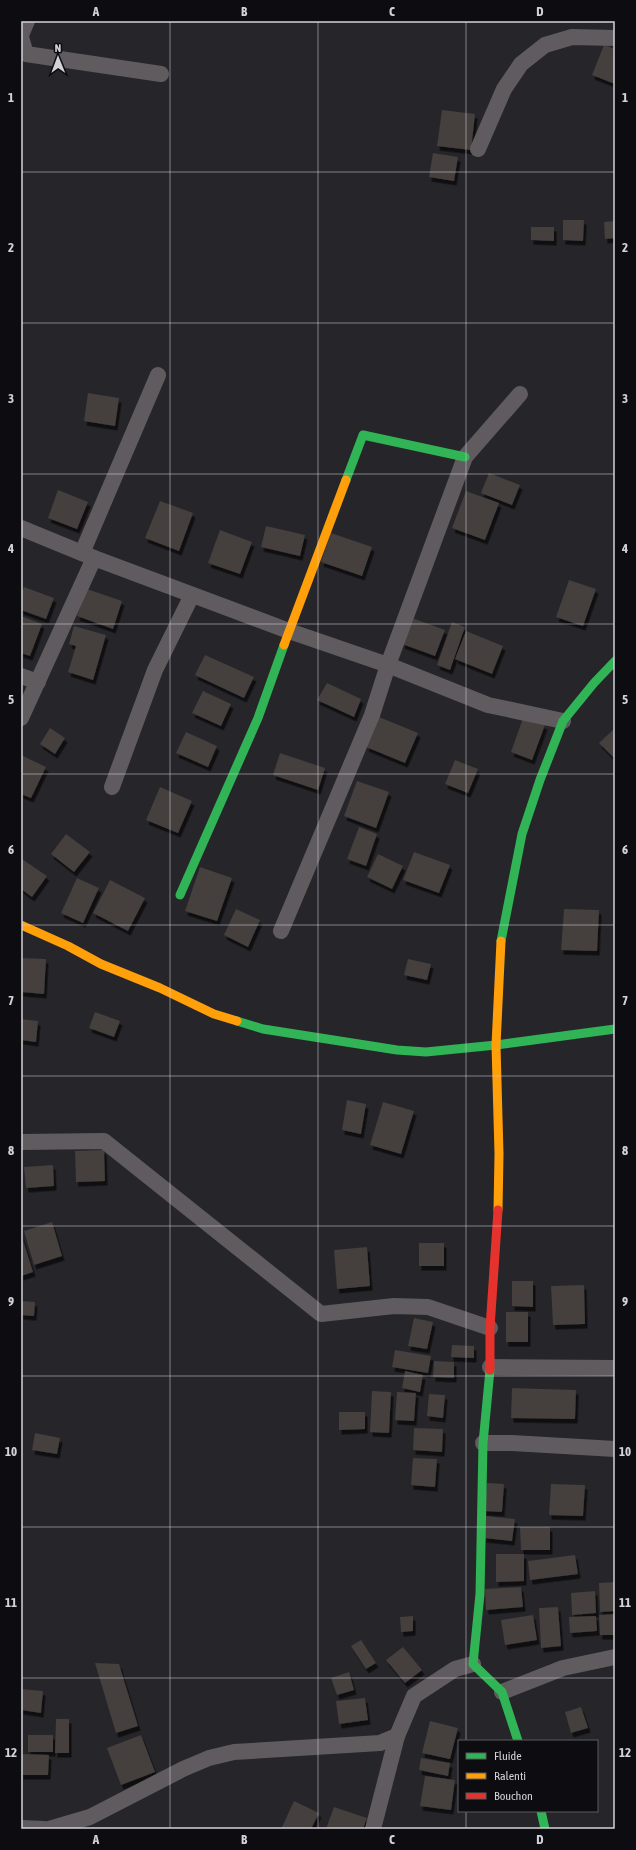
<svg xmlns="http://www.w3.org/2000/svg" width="636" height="1850" font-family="'Asap Condensed',sans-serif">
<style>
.building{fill:#443f3c;filter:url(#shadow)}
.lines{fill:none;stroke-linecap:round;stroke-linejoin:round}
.street{stroke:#605b5e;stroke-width:16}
.fast{stroke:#30b455;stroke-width:9}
.slow{stroke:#ff9f0a;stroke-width:9}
.jam{stroke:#e5322d;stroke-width:9}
.grid{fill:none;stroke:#d3d2da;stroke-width:1;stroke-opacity:0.55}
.neatline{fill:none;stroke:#d3d2da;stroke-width:1.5}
.grid-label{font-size:13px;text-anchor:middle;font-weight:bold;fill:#d3d2da}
</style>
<defs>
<filter id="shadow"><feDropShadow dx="2.5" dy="4.5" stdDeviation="0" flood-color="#0009"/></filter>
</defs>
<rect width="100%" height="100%" fill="#25252a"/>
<g class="building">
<path d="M604 45 615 49V84L592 75Z"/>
<path d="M442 110 475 114 471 150 437 146Z"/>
<path d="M433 153 458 157 454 181 429 177Z"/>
<path d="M563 220H584L583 241 563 240Z"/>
<path d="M615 221V238L605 239 604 222Z"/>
<path d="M531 227H554V241L531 240Z"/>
<path d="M88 393 119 398 115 426 84 421Z"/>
<path d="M489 473 520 485 512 505 481 493Z"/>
<path d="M58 490 88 502 77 529 48 518Z"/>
<path d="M466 491 499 503 485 540 452 528Z"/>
<path d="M160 501 193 513 179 551 145 538Z"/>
<path d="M266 526 305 535 300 556 261 547Z"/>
<path d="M220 530 252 542 240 574 208 563Z"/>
<path d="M331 533 372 547 362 576 321 562Z"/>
<path d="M569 580 596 589 583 626 556 617Z"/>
<path d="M24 587 54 598 46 619 21 610V594Z"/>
<path d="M87 589 122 601 113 629 77 616Z"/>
<path d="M21 616 42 624 30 656 21 653Z"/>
<path d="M412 618 445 630 435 656 402 644Z"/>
<path d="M452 622 465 627 450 670 437 665Z"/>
<path d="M74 626 106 635 93 680 68 672 76 646 69 644Z"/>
<path d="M466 631 503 646 492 674 455 659Z"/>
<path d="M205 655 254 677 244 698 195 675Z"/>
<path d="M327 683 361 699 354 717 317 700Z"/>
<path d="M203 691 231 704 221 726 192 713Z"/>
<path d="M379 717 418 733 405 763 366 747Z"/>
<path d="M523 718 545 725 532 760 511 752Z"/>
<path d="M50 728 65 738 55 754 40 744Z"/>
<path d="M615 728V759L599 743Z"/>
<path d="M186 732 217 746 208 767 176 753Z"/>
<path d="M280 753 325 768 318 790 273 775Z"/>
<path d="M21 755 46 767 31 798 21 794Z"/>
<path d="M455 760 478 769 468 793 445 784Z"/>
<path d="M357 781 389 792 376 828 344 816Z"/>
<path d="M160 787 192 801 178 833 146 820Z"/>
<path d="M359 827 377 834 366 866 347 859Z"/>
<path d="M66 834 90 852 74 872 51 854Z"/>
<path d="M414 852 450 865 439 893 403 880Z"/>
<path d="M378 854 403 866 392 889 367 877Z"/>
<path d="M22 859 47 876 32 897 21 889V861Z"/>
<path d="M200 867 232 878 217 921 185 911Z"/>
<path d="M77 878 99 888 83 923 61 913Z"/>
<path d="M110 880 145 898 128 931 93 913Z"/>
<path d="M236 909 260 920 248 947 224 935Z"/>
<path d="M564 909 599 910 597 951 561 950Z"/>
<path d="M21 958 46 959 44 994 21 992Z"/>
<path d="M408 959 431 964 427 980 404 975Z"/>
<path d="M95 1012 120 1021 114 1037 89 1028Z"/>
<path d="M21 1019 38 1021 36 1042 21 1040Z"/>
<path d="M347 1100 366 1104 361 1134 342 1130Z"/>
<path d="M383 1102 414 1111 401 1154 370 1145Z"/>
<path d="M104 1150 105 1181 76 1182 75 1151Z"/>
<path d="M53 1165 54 1186 26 1188 24 1167Z"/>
<path d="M52 1222 62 1256 34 1265 24 1231Z"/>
<path d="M21 1234 33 1272 21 1276Z"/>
<rect x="419" y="1243" width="25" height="23"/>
<path d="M367 1247 370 1286 337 1289 334 1250Z"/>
<path d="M512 1281H533V1307L512 1306Z"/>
<path d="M584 1285 585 1324 553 1325 551 1286Z"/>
<path d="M21 1301 35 1302 34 1316 21 1315Z"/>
<rect x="506" y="1312" width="22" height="30"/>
<path d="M414 1318 433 1322 427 1349 408 1346Z"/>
<path d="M452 1345 474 1346V1358L451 1357Z"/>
<path d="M395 1350 431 1356 428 1373 392 1367Z"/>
<path d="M434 1361 454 1362V1378L433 1377Z"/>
<path d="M405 1371 423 1375 420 1392 402 1388Z"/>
<path d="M512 1388 576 1390 575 1419 511 1418Z"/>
<path d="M372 1391 391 1392 389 1433 370 1432Z"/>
<path d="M397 1392 416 1393 414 1421 395 1420Z"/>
<path d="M429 1394 445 1395 443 1418 427 1416Z"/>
<path d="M339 1412H365V1429L339 1430Z"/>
<path d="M414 1428 443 1429 442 1452 413 1450Z"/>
<path d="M35 1433 60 1438 57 1454 32 1450Z"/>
<path d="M413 1458 437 1459 435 1487 411 1485Z"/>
<path d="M487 1483 504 1484 502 1512 484 1511Z"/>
<path d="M551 1484 585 1485 583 1516 549 1515Z"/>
<path d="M486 1516 515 1519 512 1541 484 1538Z"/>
<path d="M520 1527H550V1550H521Z"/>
<path d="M496 1554H524V1581L496 1582Z"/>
<path d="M575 1555 578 1574 530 1580 528 1561Z"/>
<path d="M615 1582V1611L600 1612 599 1583Z"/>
<path d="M521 1587 523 1607 486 1610 485 1589Z"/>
<path d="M595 1591 596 1613 572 1615 571 1593Z"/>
<path d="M558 1607 561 1646 541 1648 539 1608Z"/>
<path d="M615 1614V1635H600L599 1615Z"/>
<path d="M533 1615 537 1640 505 1645 501 1620Z"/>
<path d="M413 1616V1631L401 1632 400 1617Z"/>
<path d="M596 1616 597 1631 570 1633 569 1617Z"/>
<path d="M361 1640 376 1663 366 1669 351 1646Z"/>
<path d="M403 1647 422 1670 405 1683 386 1660Z"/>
<path d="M95 1663 119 1664 138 1726 116 1733Z"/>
<path d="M349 1672 354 1690 337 1695 331 1678Z"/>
<path d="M21 1689 43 1691 41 1713 21 1710Z"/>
<path d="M365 1698 368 1720 339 1724 336 1701Z"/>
<path d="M581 1707 588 1728 571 1733 565 1712Z"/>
<path d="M56 1719H69V1753H55Z"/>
<path d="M430 1721 458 1728 450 1759 422 1753Z"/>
<rect x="28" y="1735" width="25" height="17"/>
<path d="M141 1735 155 1772 121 1785 107 1748Z"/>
<path d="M21 1754 49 1755 48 1775H21Z"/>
<path d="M421 1758 450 1763 448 1776 419 1770Z"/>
<path d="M425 1776 455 1780 451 1810 420 1806Z"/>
<path d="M294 1801 319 1813 311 1829H281Z"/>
<path d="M334 1807 367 1818 363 1829H326Z"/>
</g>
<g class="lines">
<g class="street">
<path d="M21 35 27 21"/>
<path d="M21 37 26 54 161 74"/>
<path d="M478 149 504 89 521 64 545 45 572 37 615 38"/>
<path d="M21 528 94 558 289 631 388 665 488 705 563 721"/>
<path d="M82 553 158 375"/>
<path d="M21 676 38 682"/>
<path d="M21 718 94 558"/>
<path d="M112 787 155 670 192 595"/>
<path d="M281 931 372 715 388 665 465 457 520 394"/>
<path d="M21 1142 104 1141 321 1314 394 1306 428 1307 490 1328"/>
<path d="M490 1367 615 1368"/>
<path d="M483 1443H512L615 1449"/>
<path d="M502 1692 563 1668 615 1657"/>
<path d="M21 1828 44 1829"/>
<path d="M49 1829 90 1817 183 1769 209 1758 234 1752 380 1743 397 1736 414 1696 455 1669 473 1664"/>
<path d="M373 1829 397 1736"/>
</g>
<g class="fast">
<path d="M346 480 363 435 465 457"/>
<path d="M180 895 258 718 284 645"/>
<path d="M501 941 522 834 540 780 563 721 594 683 615 661"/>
<path d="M237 1021 263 1029 397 1050 426 1052 496 1045 615 1029"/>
<path d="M490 1370 483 1443 480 1594 473 1664 502 1692 518 1741"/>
<path d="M541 1811 545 1829"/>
</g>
<g class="slow">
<path d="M284 645 346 480"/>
<path d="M21 925 68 946 101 964 160 988 214 1014 237 1021"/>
<path d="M498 1210 499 1154 496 1045 501 941"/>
</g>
<path class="jam" d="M490 1370V1328L498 1210"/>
</g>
<path class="grid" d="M170 21V1829M318 21V1829M466 21V1741M21 172H615M21 323H615M21 474H615M21 624H615M21 774H615M21 925H615M21 1076H615M21 1226H615M21 1376H615M21 1527H615M21 1678H615M466 1811V1829"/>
<rect width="636" height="1850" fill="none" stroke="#0c0c11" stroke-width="44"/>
<rect x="458" y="1740" width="140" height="72" fill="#0c0c11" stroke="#5c5b61"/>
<rect x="466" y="1753" width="20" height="6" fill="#30b455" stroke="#5c5b61"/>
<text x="494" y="1760" font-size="12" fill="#d3d2da">Fluide</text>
<rect x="466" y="1773" width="20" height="6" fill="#ff9f0a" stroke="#5c5b61"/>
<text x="494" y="1780" font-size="12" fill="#d3d2da">Ralenti</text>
<rect x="466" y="1793" width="20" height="6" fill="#e5322d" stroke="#5c5b61"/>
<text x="494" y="1800" font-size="12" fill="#d3d2da">Bouchon</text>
<g transform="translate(58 58) rotate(359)" stroke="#0c0c11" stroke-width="3" paint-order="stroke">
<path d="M0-3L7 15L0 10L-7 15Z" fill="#d3d2da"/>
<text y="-6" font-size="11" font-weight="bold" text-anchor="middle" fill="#d3d2da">N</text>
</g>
<rect x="22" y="22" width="592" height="1806" class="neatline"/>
<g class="grid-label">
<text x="96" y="16">A</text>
<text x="244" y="16">B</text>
<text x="392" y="16">C</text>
<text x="540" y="16">D</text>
<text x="11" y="102">1</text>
<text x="625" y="102">1</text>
<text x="11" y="252">2</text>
<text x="625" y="252">2</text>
<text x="11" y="403">3</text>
<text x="625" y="403">3</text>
<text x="11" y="553">4</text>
<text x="625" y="553">4</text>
<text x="11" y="704">5</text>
<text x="625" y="704">5</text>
<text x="11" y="854">6</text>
<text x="625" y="854">6</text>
<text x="11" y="1005">7</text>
<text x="625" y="1005">7</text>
<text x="11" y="1155">8</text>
<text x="625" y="1155">8</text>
<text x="11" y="1306">9</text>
<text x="625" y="1306">9</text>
<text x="11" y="1456">10</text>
<text x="625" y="1456">10</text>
<text x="11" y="1607">11</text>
<text x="625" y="1607">11</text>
<text x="11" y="1757">12</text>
<text x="625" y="1757">12</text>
<text x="96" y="1844">A</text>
<text x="244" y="1844">B</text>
<text x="392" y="1844">C</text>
<text x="540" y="1844">D</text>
</g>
</svg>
